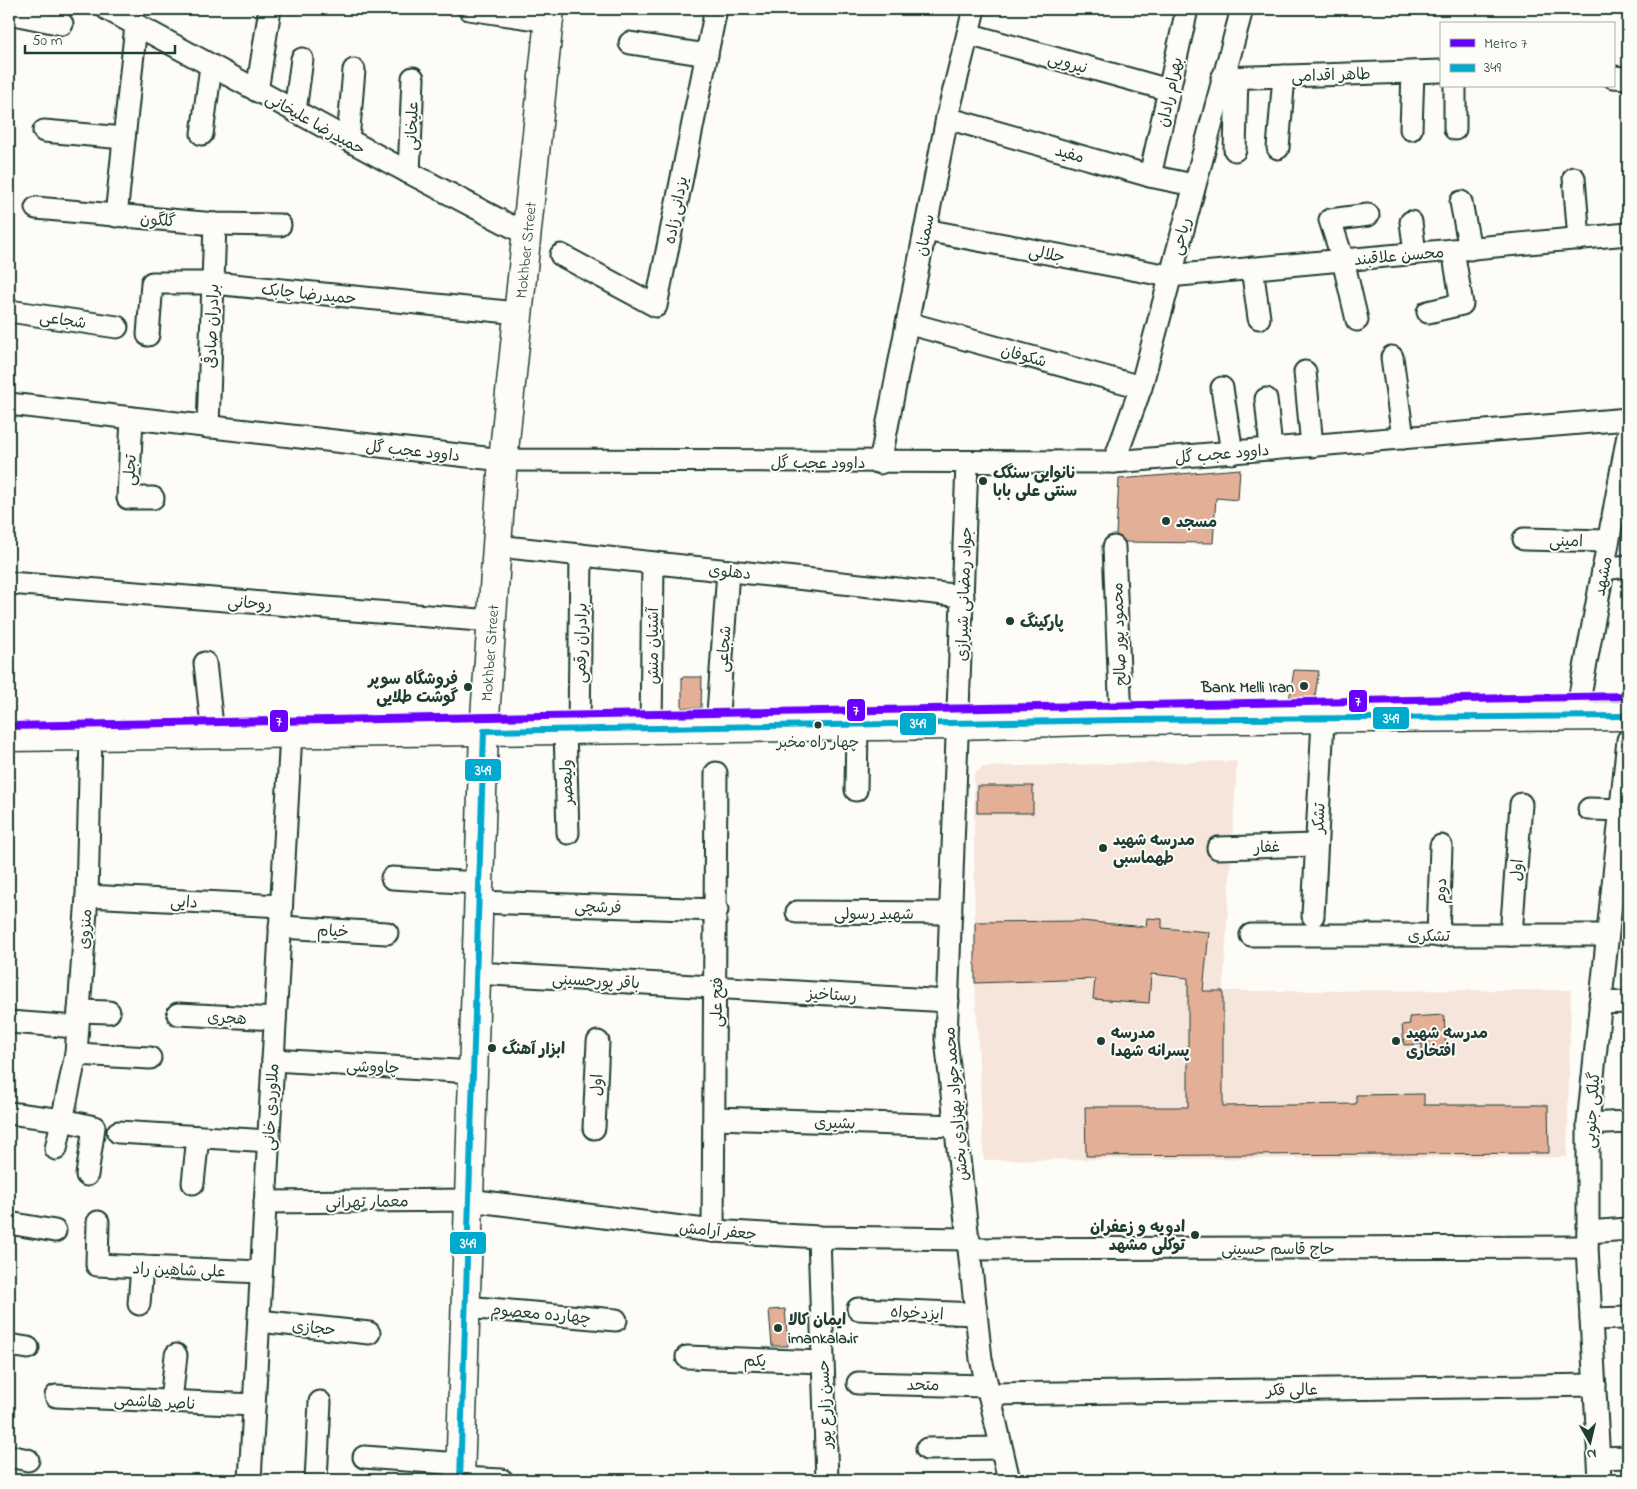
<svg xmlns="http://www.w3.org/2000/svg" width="1637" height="1489" font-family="'Indie Flower','Playpen Sans Arabic',sans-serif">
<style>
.built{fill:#f6e5da}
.building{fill:#e4af97;stroke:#1f3d34}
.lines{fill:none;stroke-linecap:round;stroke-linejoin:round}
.street-casing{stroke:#1f3d34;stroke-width:25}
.secondary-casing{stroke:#1f3d34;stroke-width:31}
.street{stroke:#fdfcf7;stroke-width:21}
.secondary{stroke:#fdfcf7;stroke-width:28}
.bus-1-casing{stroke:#fdfcf7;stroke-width:10}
.bus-1{stroke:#00a9ce;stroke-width:6}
.metro-1-casing{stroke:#fdfcf7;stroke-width:11}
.metro-1{stroke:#6a00ff;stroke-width:8}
.poi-dot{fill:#1f3d34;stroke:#fdfcf7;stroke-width:2}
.labels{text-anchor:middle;stroke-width:4;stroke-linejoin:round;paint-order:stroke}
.bus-label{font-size:15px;fill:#1f3d34;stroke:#fdfcf7}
.street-label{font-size:16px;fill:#1f3d34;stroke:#fdfcf7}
.poi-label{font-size:16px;font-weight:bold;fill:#1f3d34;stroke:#fdfcf7;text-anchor:start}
.line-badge{stroke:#fdfcf7;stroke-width:2}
.badge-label{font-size:14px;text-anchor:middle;font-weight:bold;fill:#fff}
</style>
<rect width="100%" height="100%" fill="#fdfcf7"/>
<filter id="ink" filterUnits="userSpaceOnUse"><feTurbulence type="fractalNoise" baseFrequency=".02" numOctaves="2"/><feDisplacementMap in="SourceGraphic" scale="10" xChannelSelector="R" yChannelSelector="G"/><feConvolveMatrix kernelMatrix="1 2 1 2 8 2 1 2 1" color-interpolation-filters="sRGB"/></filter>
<g filter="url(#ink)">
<path class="built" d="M1237 761 1223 991 1571 990 1567 1157 984 1160 975 983 974 774 983 767Z"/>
<g class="building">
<path d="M1240 469 1238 500 1216 498 1213 543 1125 542 1116 535 1119 479Z"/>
<path d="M1294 670 1319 671 1314 702 1289 701Z"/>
<path d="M682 677H702L701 708H682Z"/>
<rect x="977" y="786" width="56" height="27"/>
<path d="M1147 918 1162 919V928L1209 932 1203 991H1223V1106L1356 1104V1095L1424 1094V1105H1548L1549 1153 1086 1156 1085 1107H1188V978L1151 974 1149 1003 1093 999 1095 979 975 983V922L1081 921 1146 927Z"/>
<path d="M1444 1015 1446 1052 1422 1053V1044L1404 1045 1402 1025 1410 1024 1409 1017Z"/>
<path d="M785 1309 788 1346H772L769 1310Z"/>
</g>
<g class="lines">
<g class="street-casing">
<g id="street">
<path d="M107 9 391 163 526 234"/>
<path d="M469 9 549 21"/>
<path d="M9 13 62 24"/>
<path d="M968 34 1169 90"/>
<path d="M630 43 707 55"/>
<path d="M1613 77 1628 78"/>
<path d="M1222 78 1441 71"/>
<path d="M257 91 270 9"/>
<path d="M295 111 302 59"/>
<path d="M947 118 1150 176 1193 185"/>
<path d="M1411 129 1413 72"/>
<path d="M1455 129V86"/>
<path d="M44 131 124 138"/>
<path d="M202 134 211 66"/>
<path d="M348 140 354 70"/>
<path d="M1278 148 1284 76"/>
<path d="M1235 150 1237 77"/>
<path d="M409 173 413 78"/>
<path d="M1150 176 1187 9"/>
<path d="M1574 178 1579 239"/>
<path d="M1461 202 1470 249"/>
<path d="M36 208 215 224 280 225"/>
<path d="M116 216 136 25"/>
<path d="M1411 222 1415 253"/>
<path d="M925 230 1169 276 1628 234"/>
<path d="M561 255 656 306 716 9"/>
<path d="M1252 268 1259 318"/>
<path d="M9 311 117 327"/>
<path d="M1428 312 1462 304 1453 250"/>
<path d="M1357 320 1343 260 1330 220 1368 215"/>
<path d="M907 323 1141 387"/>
<path d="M148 335 152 283H213L518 313"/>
<path d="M1392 357 1403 438"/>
<path d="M1305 372 1312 446"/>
<path d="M1222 388 1232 453"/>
<path d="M1266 399 1271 449"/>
<path d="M9 404 503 460 1114 462 1628 419"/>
<path d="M132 418 128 498H153"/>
<path d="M208 427 215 224"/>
<path d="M1114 462 1141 387 1242 9"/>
<path d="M880 463 947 118 974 9"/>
<path d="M967 463 946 1039 981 1359 1009 1480"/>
<path d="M1524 539 1608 541"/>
<path d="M497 546 963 596"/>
<path d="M1114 547 1121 720"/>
<path d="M1603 569 1628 566"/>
<path d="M9 583 492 621"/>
<path d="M205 663 213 735"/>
<path d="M1576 717 1628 435"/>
<path d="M717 728 728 571"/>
<path d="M651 729 653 563"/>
<path d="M565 730 568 833"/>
<path d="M579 730 581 555"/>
<path d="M856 790 857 726"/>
<path d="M1589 809 1628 810"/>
<path d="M1218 848 1316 845"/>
<path d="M392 878 479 883"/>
<path d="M87 896 281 906"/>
<path d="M478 902 717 910"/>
<path d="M797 912 951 913"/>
<path d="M1313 916 1323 720"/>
<path d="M280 927 387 933"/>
<path d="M1251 935H1607"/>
<path d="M1511 935 1521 804"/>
<path d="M1438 936 1441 846"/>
<path d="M476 973 948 1001"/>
<path d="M1600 1003 1628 1002"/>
<path d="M79 1011 109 1012"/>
<path d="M178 1014 275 1019"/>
<path d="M9 1022 77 1027"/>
<path d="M76 1054 150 1058"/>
<path d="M273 1060 473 1072"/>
<path d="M9 1113 63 1120 94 1127 87 1175"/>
<path d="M715 1118 956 1126"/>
<path d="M1588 1124 1628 1122"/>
<path d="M594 1128 598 1042"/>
<path d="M118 1132 269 1141"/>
<path d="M56 1149 76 1054 87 896 91 736"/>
<path d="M193 1183 198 1137"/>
<path d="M265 1202 469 1200 713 1231 819 1237 969 1239"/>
<path d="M98 1222 97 1265 261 1272"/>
<path d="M9 1223 55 1231"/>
<path d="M713 1231 716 773"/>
<path d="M1588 1232 1628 1229"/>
<path d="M819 1237 827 1480"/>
<path d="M969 1249 1587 1247"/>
<path d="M139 1304 142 1267"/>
<path d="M465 1307 616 1320"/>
<path d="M858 1309 976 1314"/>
<path d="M1591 1319 1628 1318"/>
<path d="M259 1321 369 1333"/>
<path d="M9 1345 28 1348"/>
<path d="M687 1357 822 1362"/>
<path d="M858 1383 987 1386"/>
<path d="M989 1394 1595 1385"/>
<path d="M56 1396 254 1405"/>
<path d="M171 1401 176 1355"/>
<path d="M927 1449 1001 1448"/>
<path d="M9 1456 28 1460"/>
<path d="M364 1457 460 1464"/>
<path d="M1600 1458 1628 1457"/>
<path d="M460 1478 502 1480"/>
<path d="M250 1480 291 733"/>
<path d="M316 1480 320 1402"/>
<path d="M1600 1480 1587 1247 1588 1232V1124L1628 740"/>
</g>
</g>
<g class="secondary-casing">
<g id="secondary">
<path d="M9 737 959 725 1121 720 1628 716"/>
<path d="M460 1480 484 731 503 460 550 9"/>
</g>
</g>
<use href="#street" class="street"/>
<use href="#secondary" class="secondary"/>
<g class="bus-1-casing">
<path id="bus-1" d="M460 1480 484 731 1121 720 1628 716"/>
</g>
<use href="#bus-1" class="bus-1"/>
<g class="metro-1-casing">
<path id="metro-1" d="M9 726 1628 696"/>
</g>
<use href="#metro-1" class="metro-1"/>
</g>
</g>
<g class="poi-dot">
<circle cx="983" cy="481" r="5"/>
<circle cx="1166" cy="521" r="5"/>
<circle cx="1010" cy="621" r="5"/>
<circle cx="1304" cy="686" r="5"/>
<circle cx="468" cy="687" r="5"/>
<circle cx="818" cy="725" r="4.5"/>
<circle cx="1103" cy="848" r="5"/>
<circle cx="1101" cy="1041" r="5"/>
<circle cx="1396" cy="1041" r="5"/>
<circle cx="492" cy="1048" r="5"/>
<circle cx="1195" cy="1235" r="5"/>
<circle cx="778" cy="1328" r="5"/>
</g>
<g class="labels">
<g class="bus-label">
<text x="818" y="747">چهار راه مخبر</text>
</g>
<g class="street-label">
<text transform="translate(1068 62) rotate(16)" y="6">نیرویی</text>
<text transform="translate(1331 74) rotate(-2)" y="6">طاهر اقدامی</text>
<text transform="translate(1169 92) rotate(-78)" y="6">بهرام رادان</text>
<text transform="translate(316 123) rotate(29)" y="6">حمیدرضا علیخانی</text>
<text transform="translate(411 126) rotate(-88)" y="6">علیخانی</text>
<text transform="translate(1070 153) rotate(16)" y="6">مفید</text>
<text transform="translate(675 210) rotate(-79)" y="6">یزدانی زاده</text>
<text transform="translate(158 219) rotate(5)" y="6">گلگون</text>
<text transform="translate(924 235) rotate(-79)" y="6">سمنان</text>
<text transform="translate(1180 236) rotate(-75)" y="6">ریاحی</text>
<text transform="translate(525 250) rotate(-84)" y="6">Mokhber Street</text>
<text transform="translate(1047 253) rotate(11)" y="6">جلالی</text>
<text transform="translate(1399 255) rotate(-5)" y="6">محسن علاقبند</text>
<text transform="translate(309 293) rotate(6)" y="6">حمیدرضا چابک</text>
<text transform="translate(63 319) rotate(8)" y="6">شجاعی</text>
<text transform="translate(211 326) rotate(-88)" y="6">برادران صادقی</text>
<text transform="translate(1024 355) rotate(15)" y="6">شکوفان</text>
<text transform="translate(413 450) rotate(6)" y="6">داوود عجب گل</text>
<text transform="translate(1222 453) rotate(-5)" y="6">داوود عجب گل</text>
<text x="818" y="468">داوود عجب گل</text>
<text transform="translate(129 470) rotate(-87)" y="6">تجلی</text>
<text transform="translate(1566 540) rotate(1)" y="6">امینی</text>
<text transform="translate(730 571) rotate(6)" y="6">دهلوی</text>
<text transform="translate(1602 576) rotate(-79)" y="6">مشهد</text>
<text transform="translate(963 594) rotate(-88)" y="6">جواد رمضانی شیرازی</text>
<text transform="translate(250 602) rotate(4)" y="6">روحانی</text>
<text transform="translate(1118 634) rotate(-92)" y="6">محمود پور صالح</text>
<text transform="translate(580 643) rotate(-89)" y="6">برادران رقمی</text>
<text transform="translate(652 646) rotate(-90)" y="6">آشتیان منش</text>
<text transform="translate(723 649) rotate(-86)" y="6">شجاعی</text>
<text transform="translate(489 653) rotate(-86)" y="6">Mokhber Street</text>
<text transform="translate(566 782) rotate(-92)" y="6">ولیعصر</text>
<text transform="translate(1318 818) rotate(-87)" y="6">تشکر</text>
<text transform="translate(1267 846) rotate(-2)" y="6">غفار</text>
<text transform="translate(1516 870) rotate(-86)" y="6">اول</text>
<text transform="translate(1440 891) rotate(-89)" y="6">دوم</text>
<text transform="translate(184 901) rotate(3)" y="6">دایی</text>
<text transform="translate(598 906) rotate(2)" y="6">فرشچی</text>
<text x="874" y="919">شهید رسولی</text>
<text transform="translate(84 929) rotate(-86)" y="6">منزوی</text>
<text transform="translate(333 930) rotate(3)" y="6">خیام</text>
<text x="1429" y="941">تشکری</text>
<text transform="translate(596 980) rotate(3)" y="6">باقر پورحسینی</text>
<text transform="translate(832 994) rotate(3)" y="6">رستاخیز</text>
<text transform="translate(716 1002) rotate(-89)" y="6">فتح علی</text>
<text transform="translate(227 1017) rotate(3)" y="6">هجری</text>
<text transform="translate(373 1066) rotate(3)" y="6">چاووشی</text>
<text transform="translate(596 1085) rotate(-88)" y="6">اول</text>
<text transform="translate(955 1104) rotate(-95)" y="6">محمدجواد بهزادی بخش</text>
<text transform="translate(270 1107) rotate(-87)" y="6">ملاوردی خانی</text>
<text transform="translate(1591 1110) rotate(-86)" y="6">گیلکی جنوبی</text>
<text transform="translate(835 1122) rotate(2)" y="6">بشیری</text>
<text transform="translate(367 1201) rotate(-1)" y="6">معمار تهرانی</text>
<text transform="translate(718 1230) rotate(5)" y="6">جعفر آرامش</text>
<text x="1278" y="1254">حاج قاسم حسینی</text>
<text transform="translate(179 1269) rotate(2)" y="6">علی شاهین راد</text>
<text transform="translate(917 1312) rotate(3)" y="6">ایزدخواه</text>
<text transform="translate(541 1313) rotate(5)" y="6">چهارده معصوم</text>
<text transform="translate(314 1327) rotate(6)" y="6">حجازی</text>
<text transform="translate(755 1360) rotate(2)" y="6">یکم</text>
<text transform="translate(923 1384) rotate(1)" y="6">متحد</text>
<text transform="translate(1292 1389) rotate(-1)" y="6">عالی فکر</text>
<text transform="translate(155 1401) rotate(3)" y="6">ناصر هاشمی</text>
<text transform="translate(824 1404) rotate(-92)" y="6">حسن زارع پور</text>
</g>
<g class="poi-label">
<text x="993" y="478">نانوایی سنگک<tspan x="993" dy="18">سنتی علی بابا</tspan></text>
<text x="1176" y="527">مسجد</text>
<text x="1020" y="627">پارکینگ</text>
<text x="458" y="684" text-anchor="end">فروشگاه سوپر<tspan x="458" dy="18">گوشت طلایی</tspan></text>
<text x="1294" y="692" text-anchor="end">Bank Melli Iran</text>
<text x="1113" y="845">مدرسه شهید<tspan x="1113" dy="18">طهماسبی</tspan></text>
<text x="1111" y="1038">مدرسه<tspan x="1111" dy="18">پسرانه شهدا</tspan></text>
<text x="1406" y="1038">مدرسه شهید<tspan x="1406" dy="18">افتخاری</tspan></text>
<text x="502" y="1054">ابزار آهنگ</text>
<text x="1185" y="1232" text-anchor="end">ادویه و زعفران<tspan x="1185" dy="18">توکلی مشهد</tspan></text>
<text x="788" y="1325">ایمان کالا<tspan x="788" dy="18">imankala.ir</tspan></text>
</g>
</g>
<g class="line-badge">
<rect x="1348" y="689" width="20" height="24" rx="5" fill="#6a00ff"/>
<rect x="846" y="698" width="20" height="24" rx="5" fill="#6a00ff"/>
<rect x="1372" y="706" width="38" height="24" rx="5" fill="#00a9ce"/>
<rect x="269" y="709" width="20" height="24" rx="5" fill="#6a00ff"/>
<rect x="899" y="712" width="38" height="24" rx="5" fill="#00a9ce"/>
<rect x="464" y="758" width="38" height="24" rx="5" fill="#00a9ce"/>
<rect x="449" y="1231" width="38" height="24" rx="5" fill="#00a9ce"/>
</g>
<g class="badge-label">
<text x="1358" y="706">7</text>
<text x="856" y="715">7</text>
<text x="1391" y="723">349</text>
<text x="279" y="726">7</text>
<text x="918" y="728">349</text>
<text x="483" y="775">349</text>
<text x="468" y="1248">349</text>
</g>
<rect width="1637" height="1489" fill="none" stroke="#fdfcf7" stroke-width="30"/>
<rect x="15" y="15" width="1607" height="1459" fill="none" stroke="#1f3d34" stroke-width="2" filter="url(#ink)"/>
<rect x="1440" y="22" width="175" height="65" fill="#fdfcf7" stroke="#a4b0a9"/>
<rect x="1450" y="39" width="25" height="8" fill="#6a00ff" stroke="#a4b0a9"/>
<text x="1484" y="48" font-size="15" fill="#1f3d34">Metro 7</text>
<rect x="1450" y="64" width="25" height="8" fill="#00a9ce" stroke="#a4b0a9"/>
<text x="1484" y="72" font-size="15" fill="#1f3d34">349</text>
<g transform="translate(1590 1442) rotate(172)" stroke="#fdfcf7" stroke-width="4" paint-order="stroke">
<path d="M0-4L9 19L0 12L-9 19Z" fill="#1f3d34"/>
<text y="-8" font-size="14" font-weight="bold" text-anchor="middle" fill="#1f3d34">N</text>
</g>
<path d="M25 45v8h150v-8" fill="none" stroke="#1f3d34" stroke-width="2.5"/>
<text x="32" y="45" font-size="15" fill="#1f3d34" stroke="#fdfcf7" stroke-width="4" paint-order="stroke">50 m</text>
</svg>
